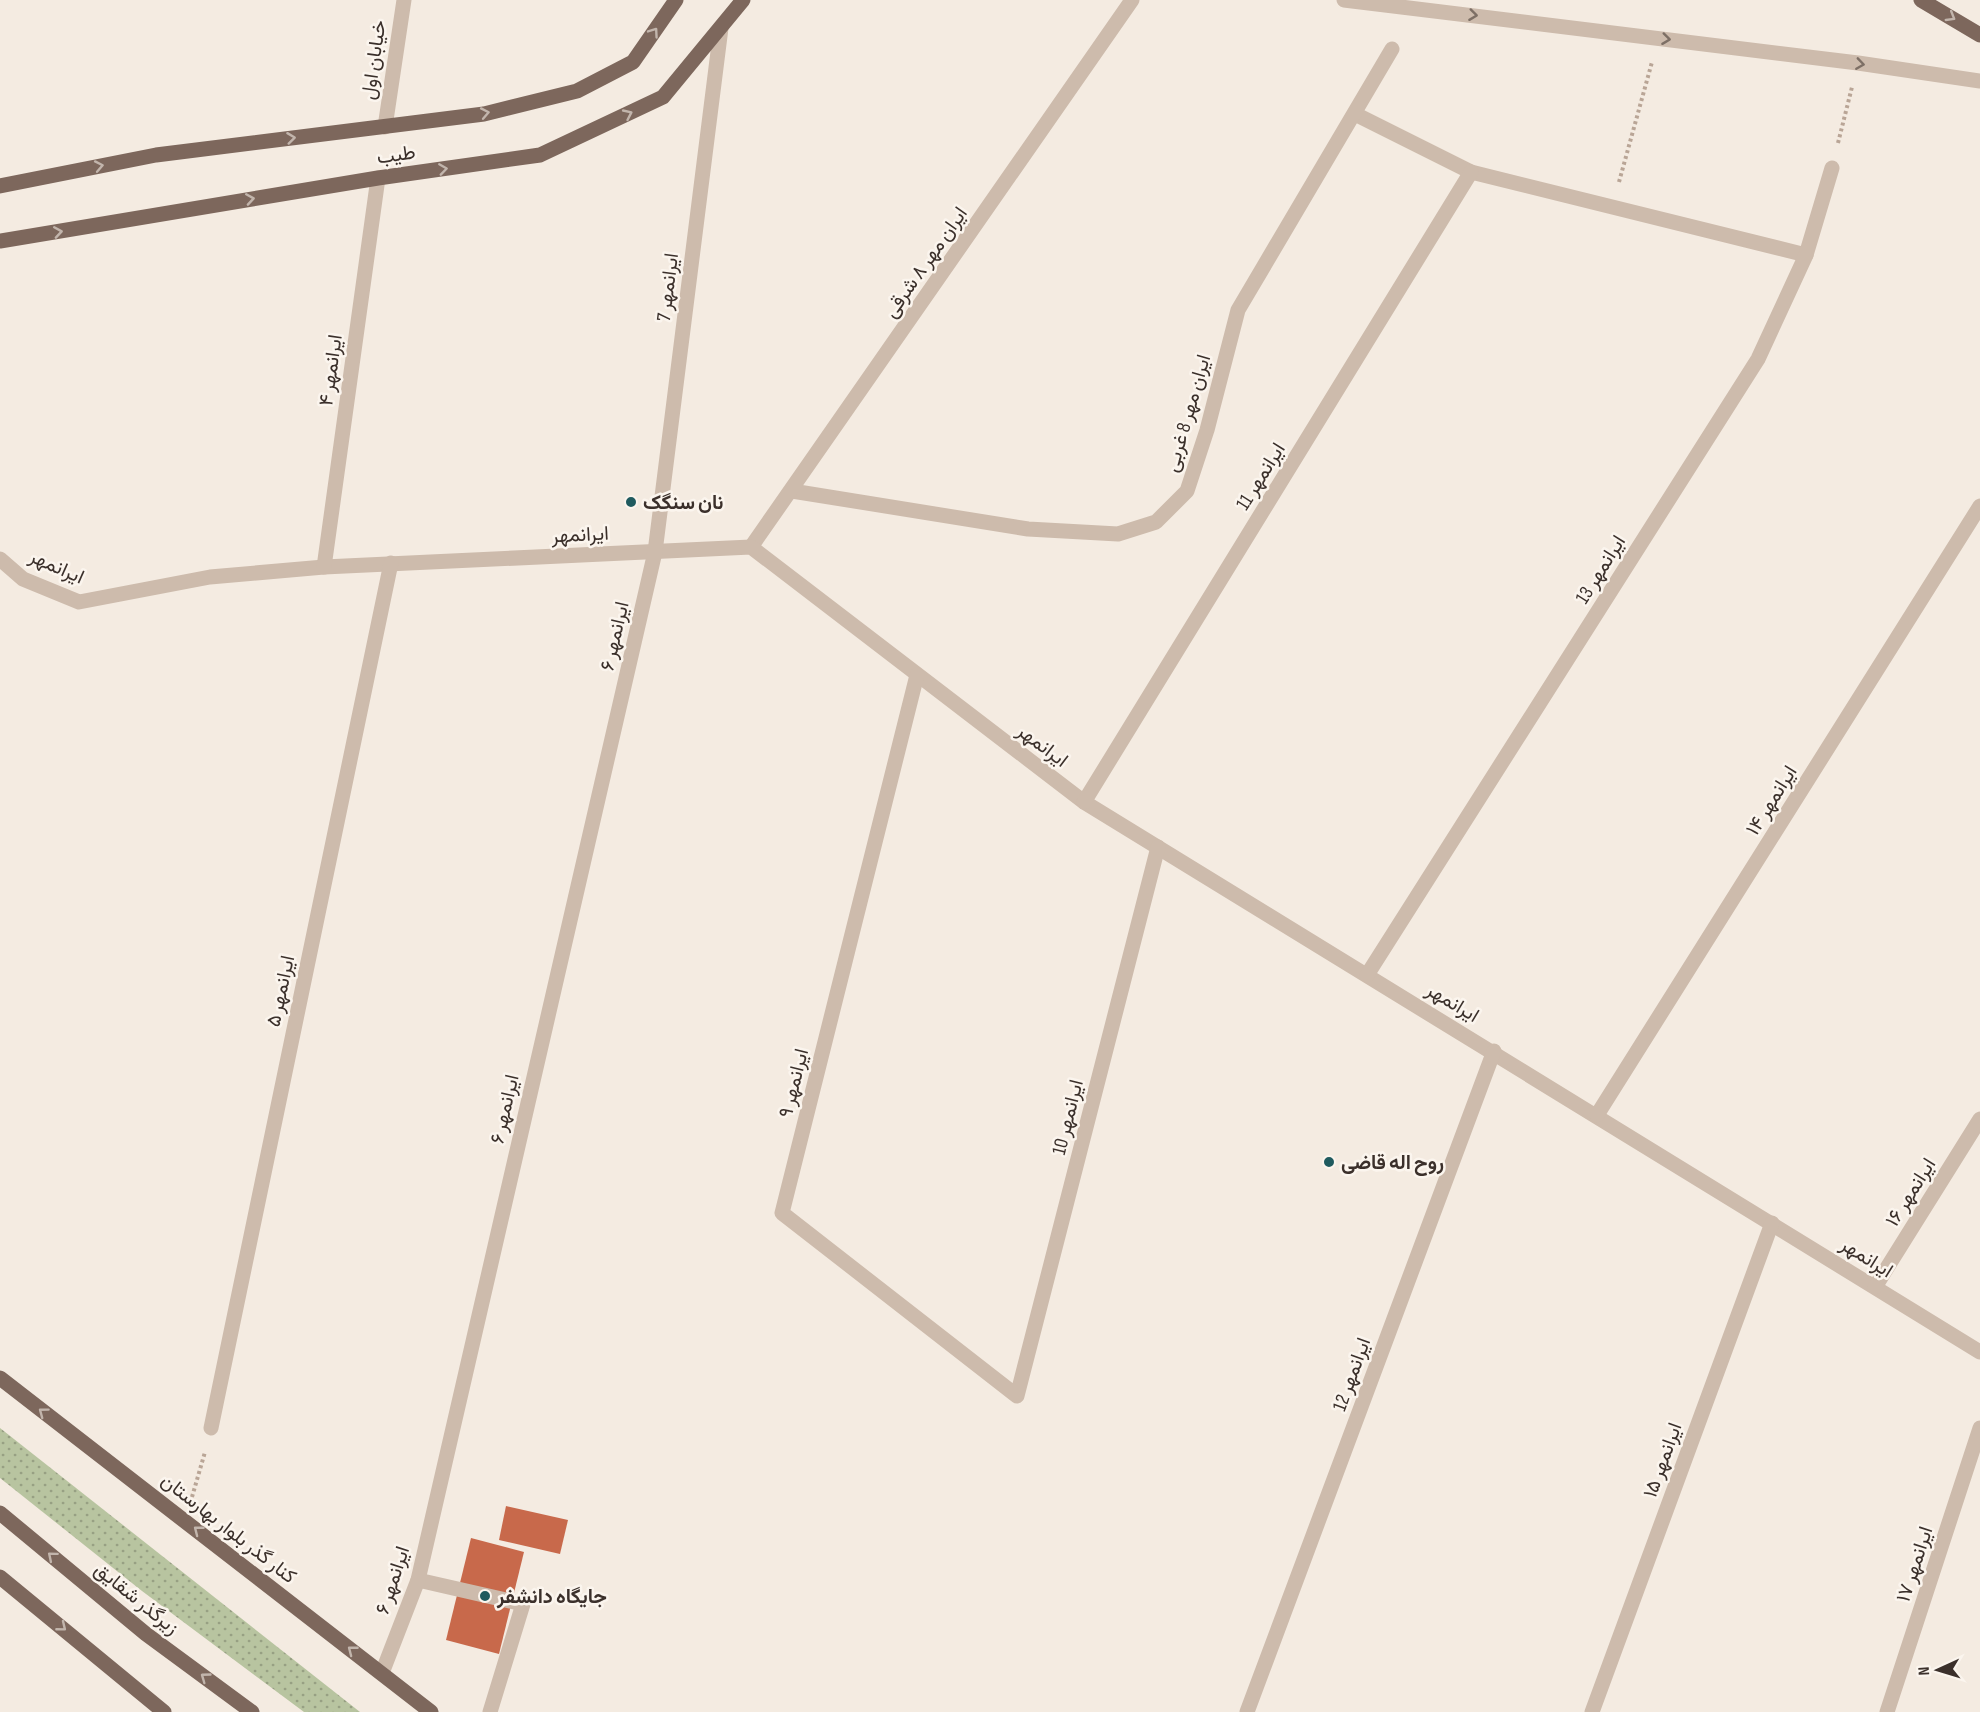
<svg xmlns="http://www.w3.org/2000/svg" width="1980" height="1712" font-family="'Sofia Sans Condensed',Vazirmatn,sans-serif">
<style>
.grass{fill:url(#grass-dots)}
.building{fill:#c8694b}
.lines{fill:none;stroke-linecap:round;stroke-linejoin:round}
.path{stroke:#b9a596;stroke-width:4;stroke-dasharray:3 3;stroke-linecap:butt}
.minor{stroke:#cdbbac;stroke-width:15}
.major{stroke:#7d675c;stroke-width:15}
.oneway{stroke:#7d6f65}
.oneway2{stroke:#c2b5ac}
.poi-dot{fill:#1f5a5e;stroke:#fbf5ee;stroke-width:2}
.labels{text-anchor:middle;stroke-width:5;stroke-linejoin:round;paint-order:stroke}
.street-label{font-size:20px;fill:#3b302b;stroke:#fbf5ee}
.poi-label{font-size:20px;font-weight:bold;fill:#3b302b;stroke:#fbf5ee;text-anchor:start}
</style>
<defs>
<pattern id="grass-dots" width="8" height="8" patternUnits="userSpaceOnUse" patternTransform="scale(1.5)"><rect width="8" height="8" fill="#b8c4a0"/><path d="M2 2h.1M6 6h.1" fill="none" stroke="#97a083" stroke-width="1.8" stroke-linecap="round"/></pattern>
</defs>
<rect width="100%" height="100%" fill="#f4ebe1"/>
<path class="grass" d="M0 1428 360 1712H304L142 1591 0 1478Z"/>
<g class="building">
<path d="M506 1506 568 1520 560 1554 499 1540Z"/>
<path d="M471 1538 524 1552 499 1654 446 1640Z"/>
</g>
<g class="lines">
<g class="path">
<path d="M1838 143 1852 87"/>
<path d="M1619 182 1652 62"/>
<path d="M192 1497 205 1452"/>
</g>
<g class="minor">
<path d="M1344 0 1858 63 1980 81"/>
<path d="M1355 114 1471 172 1806 255"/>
<path d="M385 127 404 0"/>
<path d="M792 491 1028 529 1118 534 1156 522 1187 491 1207 430 1238 310 1392 49"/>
<path d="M751 547 1132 0"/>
<path d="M0 559 23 579 79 602 210 577 324 567 751 547 1084 802 1980 1352"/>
<path d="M324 567 378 178"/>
<path d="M917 675 782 1213 1017 1396 1158 847"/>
<path d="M1084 802 1471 172"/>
<path d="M1367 975 1758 359 1806 255 1832 168"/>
<path d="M1597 1115 1980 506"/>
<path d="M1875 1287 1980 1119"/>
<path d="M211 1428 391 563"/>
<path d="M418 1580 523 1604 490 1712"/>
<path d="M382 1673 418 1580 655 552 721 28"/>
<path d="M1247 1712 1494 1051"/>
<path d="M1592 1712 1772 1223"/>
<path d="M1887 1712 1980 1428"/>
</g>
<g class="major">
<path d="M1921 0 1980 35"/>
<path d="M0 186 156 155 484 114 577 91 633 62 676 0"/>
<path d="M0 241 378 178 540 155 663 97 743 0"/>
<path d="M0 1378 431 1712"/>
<path d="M0 1513 146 1634 252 1712"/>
<path d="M0 1577 164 1712"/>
</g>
</g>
<defs><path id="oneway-chevron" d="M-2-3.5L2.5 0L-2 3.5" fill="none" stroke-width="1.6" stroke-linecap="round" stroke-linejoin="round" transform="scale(1.5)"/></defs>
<g class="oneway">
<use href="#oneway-chevron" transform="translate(1473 15) rotate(7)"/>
<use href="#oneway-chevron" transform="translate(1666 39) rotate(7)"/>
<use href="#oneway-chevron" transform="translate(1860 64) rotate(8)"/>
</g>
<g class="oneway2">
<use href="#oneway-chevron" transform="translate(1951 17) rotate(31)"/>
<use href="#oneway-chevron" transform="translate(654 32) rotate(-55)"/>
<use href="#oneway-chevron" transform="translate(485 113) rotate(-11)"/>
<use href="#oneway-chevron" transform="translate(628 114) rotate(-25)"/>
<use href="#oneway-chevron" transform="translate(291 138) rotate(-7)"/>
<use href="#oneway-chevron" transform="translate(99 166) rotate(-11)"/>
<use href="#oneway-chevron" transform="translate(443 169) rotate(-8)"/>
<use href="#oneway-chevron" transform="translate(250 199) rotate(-9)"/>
<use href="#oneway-chevron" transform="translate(58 232) rotate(-9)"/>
<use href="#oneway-chevron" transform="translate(43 1412) rotate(-143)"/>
<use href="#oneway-chevron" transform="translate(198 1530) rotate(-142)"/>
<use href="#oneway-chevron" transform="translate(52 1556) rotate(-140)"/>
<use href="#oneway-chevron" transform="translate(62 1627) rotate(39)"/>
<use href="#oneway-chevron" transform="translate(352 1650) rotate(-142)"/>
<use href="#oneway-chevron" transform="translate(205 1677) rotate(-144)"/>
</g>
<g class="poi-dot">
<circle cx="631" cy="502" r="6"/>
<circle cx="1329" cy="1162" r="6"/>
<circle cx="485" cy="1596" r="6"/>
</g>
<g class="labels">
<g class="street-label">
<text transform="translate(373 60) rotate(-82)" y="7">خیابان اول</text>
<text transform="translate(396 154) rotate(-8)" y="7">طیب</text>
<text transform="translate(925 262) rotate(-55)" y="7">ایران مهر ٨ شرقی</text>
<text transform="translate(667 287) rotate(-83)" y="7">ایرانمهر 7</text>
<text transform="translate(330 370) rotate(-82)" y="7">ایرانمهر ۴</text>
<text transform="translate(1187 413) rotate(-74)" y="7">ایران مهر 8 غربی</text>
<text transform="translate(1260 476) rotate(-58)" y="7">ایرانمهر 11</text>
<text transform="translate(580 534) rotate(-3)" y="7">ایرانمهر</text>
<text transform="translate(57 566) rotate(24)" y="7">ایرانمهر</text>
<text transform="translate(1600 569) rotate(-58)" y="7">ایرانمهر 13</text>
<text transform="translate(614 636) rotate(-77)" y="7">ایرانمهر ۶</text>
<text transform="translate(1043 745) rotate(37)" y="7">ایرانمهر</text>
<text transform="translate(1771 800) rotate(-58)" y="7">ایرانمهر ۱۴</text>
<text transform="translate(280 991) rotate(-78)" y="7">ایرانمهر ۵</text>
<text transform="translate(1453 1002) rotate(31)" y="7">ایرانمهر</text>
<text transform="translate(793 1083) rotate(-76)" y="7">ایرانمهر ۹</text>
<text transform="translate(504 1109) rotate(-77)" y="7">ایرانمهر ۶</text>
<text transform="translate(1067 1117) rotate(-76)" y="7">ایرانمهر 10</text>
<text transform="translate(1910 1192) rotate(-58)" y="7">ایرانمهر ۱۶</text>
<text transform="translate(1867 1257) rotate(32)" y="7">ایرانمهر</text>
<text transform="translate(1351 1374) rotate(-70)" y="7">ایرانمهر 12</text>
<text transform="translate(1662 1460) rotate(-70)" y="7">ایرانمهر ۱۵</text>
<text transform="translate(229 1528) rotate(38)" y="7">کنار گذر بلوار بهارستان</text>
<text transform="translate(1914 1564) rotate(-72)" y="7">ایرانمهر ۱۷</text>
<text transform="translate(392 1580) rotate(-72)" y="7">ایرانمهر ۶</text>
<text transform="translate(137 1598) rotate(39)" y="7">زیرگذر شقایق</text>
</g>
<g class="poi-label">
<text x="643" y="509">نان سنگک</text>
<text x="1341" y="1169">روح اله قاضی</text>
<text x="497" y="1603">جایگاه دانشفر</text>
</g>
</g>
<g transform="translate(1938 1670) rotate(266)" stroke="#fbf5ee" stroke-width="4.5" paint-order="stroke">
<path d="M0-4.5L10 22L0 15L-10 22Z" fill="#3b302b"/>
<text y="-9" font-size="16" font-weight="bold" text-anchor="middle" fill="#3b302b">N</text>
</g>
</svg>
